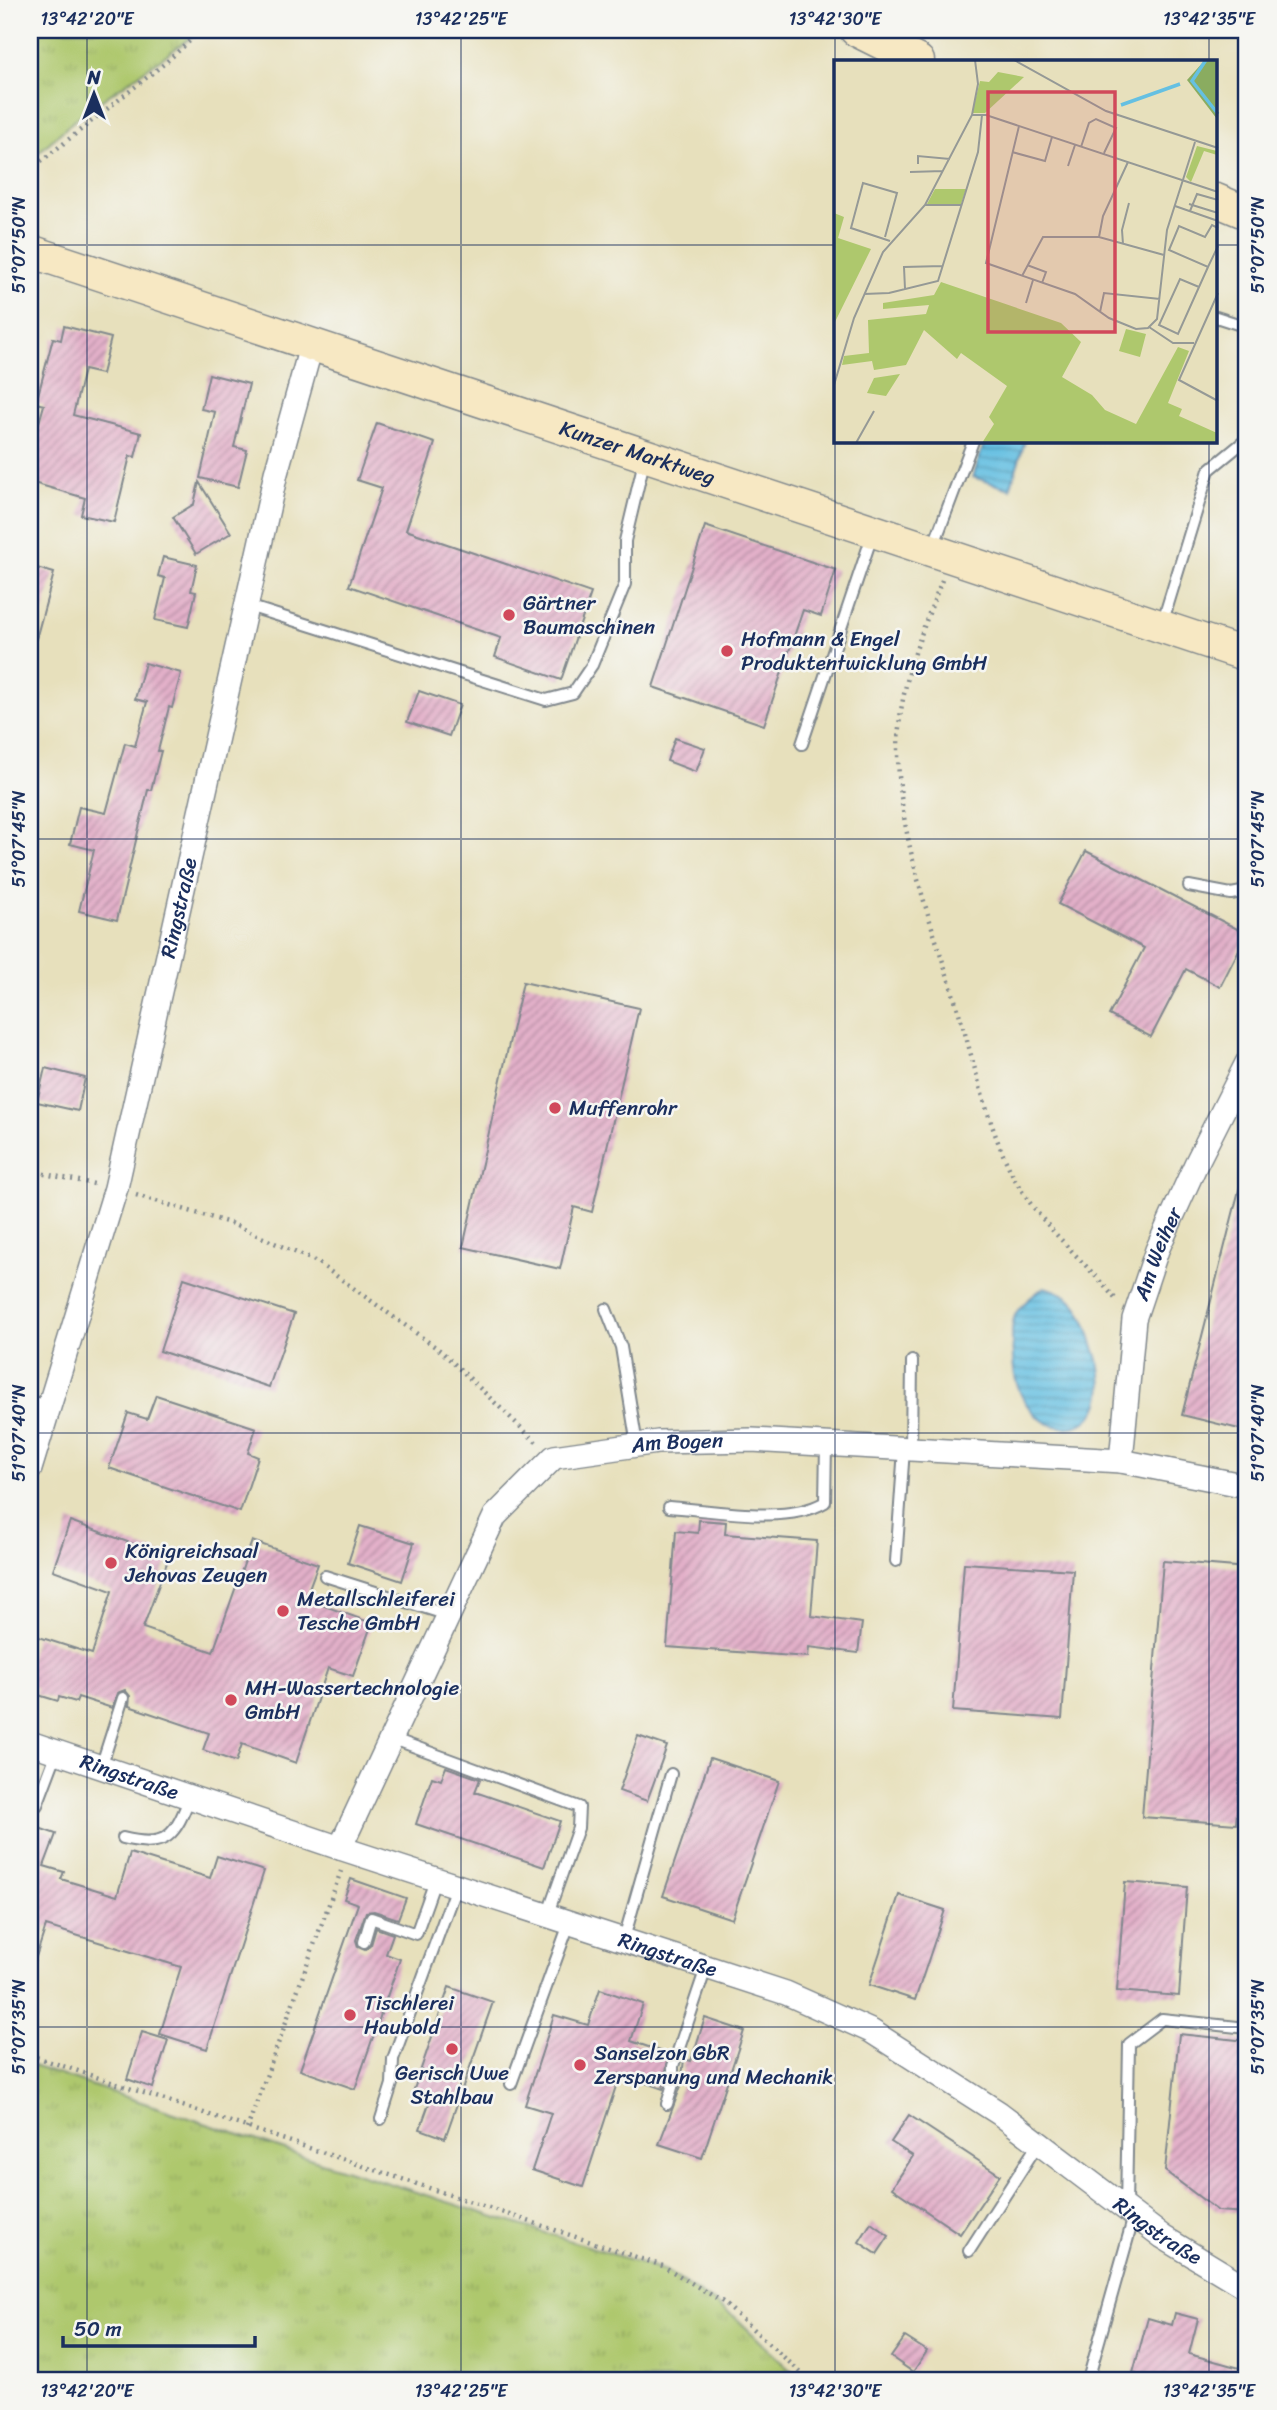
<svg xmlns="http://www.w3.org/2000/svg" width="1277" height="2410" font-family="Sriracha,sans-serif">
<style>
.grass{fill:url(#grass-tufts);stroke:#647c66;stroke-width:2}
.water{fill:url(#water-rules);stroke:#4078a0;stroke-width:2}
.building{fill:url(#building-hatch)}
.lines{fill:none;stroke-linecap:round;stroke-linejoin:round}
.lane-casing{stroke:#81888d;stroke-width:14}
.street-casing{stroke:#81888d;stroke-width:26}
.secondary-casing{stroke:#81888d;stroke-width:35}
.path{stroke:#81888d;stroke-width:4.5;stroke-dasharray:2 5;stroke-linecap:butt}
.lane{stroke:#fff;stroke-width:10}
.street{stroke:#fff;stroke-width:23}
.secondary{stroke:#f7e8c3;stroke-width:32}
.ticks{fill:none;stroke:#1b2f5e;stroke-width:2;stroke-opacity:0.45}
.poi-dot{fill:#d1495b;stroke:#f6f6f2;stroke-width:2.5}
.labels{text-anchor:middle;stroke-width:5;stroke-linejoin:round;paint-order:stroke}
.street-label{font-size:21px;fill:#1b2f5e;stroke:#f6f6f2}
.poi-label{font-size:21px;fill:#1b2f5e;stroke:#f6f6f2;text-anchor:start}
.inset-river{fill:none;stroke:#65c0e2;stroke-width:3.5}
.inset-road{fill:none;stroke:#959996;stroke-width:2}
.view{fill:#d1495b;fill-opacity:0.15;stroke:#d1495b;stroke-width:3.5}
.inset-edge{fill:none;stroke:#1b2f5e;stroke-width:3.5}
.neatline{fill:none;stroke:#1b2f5e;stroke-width:2.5}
.ticks-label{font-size:18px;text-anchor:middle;fill:#1b2f5e}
</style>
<defs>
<pattern id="grass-tufts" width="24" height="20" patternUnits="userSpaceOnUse" patternTransform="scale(1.75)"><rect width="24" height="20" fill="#aec86d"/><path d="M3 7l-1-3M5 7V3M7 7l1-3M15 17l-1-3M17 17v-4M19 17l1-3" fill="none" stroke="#95ac61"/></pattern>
<pattern id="water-rules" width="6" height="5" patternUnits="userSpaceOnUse" patternTransform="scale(1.75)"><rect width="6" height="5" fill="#65c0e2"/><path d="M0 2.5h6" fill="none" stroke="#529cba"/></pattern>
<pattern id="building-hatch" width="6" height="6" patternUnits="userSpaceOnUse" patternTransform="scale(1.75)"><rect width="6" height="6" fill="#e3b0c9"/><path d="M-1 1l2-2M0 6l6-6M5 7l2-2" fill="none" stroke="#b790a6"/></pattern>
</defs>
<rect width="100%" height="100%" fill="#f6f6f2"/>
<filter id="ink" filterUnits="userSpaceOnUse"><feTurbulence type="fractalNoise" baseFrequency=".0143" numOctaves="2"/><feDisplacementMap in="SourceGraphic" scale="14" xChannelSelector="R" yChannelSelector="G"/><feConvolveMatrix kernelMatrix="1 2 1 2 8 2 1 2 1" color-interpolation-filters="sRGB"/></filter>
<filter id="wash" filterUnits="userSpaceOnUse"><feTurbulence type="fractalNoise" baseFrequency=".00686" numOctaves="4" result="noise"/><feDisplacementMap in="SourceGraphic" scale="28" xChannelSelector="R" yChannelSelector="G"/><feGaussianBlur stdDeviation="1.57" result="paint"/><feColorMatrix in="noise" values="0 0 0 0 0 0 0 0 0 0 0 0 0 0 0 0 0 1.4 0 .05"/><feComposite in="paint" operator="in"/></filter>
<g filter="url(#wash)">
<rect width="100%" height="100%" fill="#e7e0bc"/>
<g class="grass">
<path d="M30 30H202L78 117 30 160Z"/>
<path d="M30 2065 315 2160 666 2271 735 2317 801 2380H30Z"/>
</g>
<g class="water">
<path d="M985 441H1025L1010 489 973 477Z"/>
<path d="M1044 1287C1074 1294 1082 1309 1091 1338 1094 1349 1100 1362 1101 1374 1110 1450 1016 1445 1013 1358 1011 1315 1009 1314 1044 1287Z"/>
</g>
<g id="blocks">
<g class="building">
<path d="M64 326 111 338 102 374 84 370 73 415 141 433 135 457 130 456 114 522 81 515 85 498 30 482V443L33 444 44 405 36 403 53 338 61 340Z"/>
<path d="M209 374 249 384 234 447 247 450 238 487 200 478 215 412 201 409Z"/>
<path d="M377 423 435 443 406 530 591 593 561 680 495 657 501 638 349 586 382 488 357 480Z"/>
<path d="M199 482 231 533 196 554 173 517 194 504Z"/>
<path d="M705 526 836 570 821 616 803 610 764 725 653 687Z"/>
<path d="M163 557 197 565 191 591 196 592 188 627 155 620 165 578 158 576Z"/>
<path d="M30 566 54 573 36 639 30 638Z"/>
<path d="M145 663 181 673 172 708 169 707 158 751H161L151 790H148L117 920 79 911 94 850 70 844 79 807 106 813 125 743 135 746 147 702 135 699Z"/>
<path d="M419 691 460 705 449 736 407 722Z"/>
<path d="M675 738 705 748 696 772 667 761Z"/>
<path d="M1086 851 1247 934 1220 987 1186 969 1151 1037 1109 1015 1144 948 1058 904Z"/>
<path d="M523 982 639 1008 592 1212 574 1207 560 1269 463 1247Z"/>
<path d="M45 1068 85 1078 78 1111 37 1102Z"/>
<path d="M1240 1186 1247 1187V1431L1182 1415Z"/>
<path d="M184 1278 294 1314 269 1387 160 1351Z"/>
<path d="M156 1395 256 1428 248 1453 258 1457 240 1512 109 1468 128 1413 147 1419Z"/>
<path d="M699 1520 726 1522 725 1534 817 1541 811 1616 862 1623 858 1653 809 1647 808 1657 667 1647 676 1531 698 1533Z"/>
<path d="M70 1521 169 1557 143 1628 213 1652 252 1541 318 1564 305 1599 372 1623 353 1676 328 1668 296 1763 242 1744 236 1762 203 1750 209 1733 129 1706 130 1696 125 1690 117 1693 112 1708 78 1697 76 1702 59 1697 58 1701 35 1694 37 1688 30 1685V1655L36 1636 92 1654 112 1591 53 1570Z"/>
<path d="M360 1526 414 1543 402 1581 348 1563Z"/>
<path d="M1163 1561 1247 1568V1685L1236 1824 1142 1817Z"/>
<path d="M964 1563 1073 1570 1062 1719 953 1711Z"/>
<path d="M638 1736 667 1746 647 1801 619 1791Z"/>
<path d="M710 1758 779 1781 732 1919 663 1896Z"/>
<path d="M446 1767 480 1779 475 1792 560 1821 544 1867 416 1824 432 1777 441 1780Z"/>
<path d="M36 1827 56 1834 44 1866 64 1872 61 1879 117 1896 130 1853 210 1878 217 1856 264 1871 207 2049 160 2034 181 1967 46 1926 34 1963H30V1843Z"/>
<path d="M351 1879 406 1898 398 1919 374 1911 366 1912 356 1940 358 1947 365 1950 371 1945 376 1928 393 1934 386 1954 400 1959 355 2089 300 2070 358 1904 344 1899Z"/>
<path d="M1125 1882 1187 1887 1179 1996 1117 1991Z"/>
<path d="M899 1895 945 1910 915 2000 869 1985Z"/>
<path d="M449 1987 493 2002 445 2138 420 2129 430 2101 412 2095Z"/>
<path d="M600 1989 643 2004 631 2041 669 2054 663 2089 620 2074 583 2187 532 2170 551 2113 525 2105 554 2015 588 2025Z"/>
<path d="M705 2018 744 2031 702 2158 659 2144 681 2086 684 2059 691 2061Z"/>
<path d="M142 2032 168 2040 153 2088 127 2079Z"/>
<path d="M1179 2034 1247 2041V2213L1218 2211 1165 2171Z"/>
<path d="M909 2115 1000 2175 960 2234 892 2188 913 2156 891 2142Z"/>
<path d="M871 2223 889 2236 877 2254 859 2242Z"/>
<path d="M1175 2313 1198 2319 1189 2354 1247 2370V2380H1135L1136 2373H1133L1148 2318 1172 2325Z"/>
<path d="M905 2337 927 2351 913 2372 891 2357Z"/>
</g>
</g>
</g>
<g filter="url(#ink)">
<use href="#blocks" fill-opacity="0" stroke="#81888d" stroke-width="2"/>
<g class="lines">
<g class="lane-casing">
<g id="lane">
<path d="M1216 317 1247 327"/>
<path d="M933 547 973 441"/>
<path d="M245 605 546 700 573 693 592 665 625 584V541L645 457"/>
<path d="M1162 624 1209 470 1247 439"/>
<path d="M802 744 873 533"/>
<path d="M1189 886 1231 894 1247 891"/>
<path d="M606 1309 621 1347 637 1445"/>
<path d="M30 1401 50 1407"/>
<path d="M911 1449 912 1361"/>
<path d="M669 1507C713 1510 787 1525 825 1502L826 1445"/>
<path d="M896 1561 904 1449"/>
<path d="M325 1576 448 1615"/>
<path d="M391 1738 579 1807 578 1828 547 1916"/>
<path d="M101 1767 123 1698"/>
<path d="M37 1805 57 1752"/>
<path d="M123 1838C168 1849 175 1835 190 1797"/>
<path d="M364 1942 371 1918 416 1934 436 1878"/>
<path d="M623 1942 671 1774"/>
<path d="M511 2084 569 1924"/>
<path d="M667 2104 673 2084V2066L706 1968"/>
<path d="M381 2119 392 2084 393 2059 457 1884"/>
<path d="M1126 2207 1129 2044 1162 2019 1247 2028"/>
<path d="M969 2251 1038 2144"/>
<path d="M1088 2380 1134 2216"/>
</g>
</g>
<g class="street-casing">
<g id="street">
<path id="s1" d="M1121 1461 1134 1319 1157 1250 1196 1164 1247 1063"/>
<path id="s2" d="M30 1469 116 1188 276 473 312 343"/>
<path id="s3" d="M30 1743 340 1848 786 1993 871 2031 999 2113 1163 2237 1247 2288"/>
<path id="s4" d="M340 1848 495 1516 554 1457 658 1442 752 1440 1121 1461 1247 1486"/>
</g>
</g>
<g class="secondary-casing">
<g id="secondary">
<path d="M856 30 918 61"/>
<path d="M1216 200 1247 213"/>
<path id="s5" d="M30 251 1247 655"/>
</g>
</g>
<g class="path">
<path d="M30 170 165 63 202 30"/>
<path d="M942 580C921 633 898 690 898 749 898 843 936 934 962 1023 977 1074 992 1142 1020 1188 1046 1230 1086 1262 1117 1301"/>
<path d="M30 1171 94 1184"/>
<path d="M136 1195 230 1223 317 1262 441 1351 536 1442"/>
<path d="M30 2055 663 2266 723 2302 809 2380"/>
<path d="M247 2129 341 1871"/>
</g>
<use href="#lane" class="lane"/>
<use href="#street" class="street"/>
<use href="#secondary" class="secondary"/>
</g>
</g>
<path class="ticks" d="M87 30V2380M461 30V2380M835 30V2380M1209 30V61M30 245H836M1216 245H1247M1209 441V2380M30 839H1247M30 1433H1247M30 2027H1247"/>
<g class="poi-dot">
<circle cx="509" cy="615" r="7"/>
<circle cx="727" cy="651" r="7"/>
<circle cx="555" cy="1108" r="7"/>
<circle cx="111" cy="1563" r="7"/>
<circle cx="283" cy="1611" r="7"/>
<circle cx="231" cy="1700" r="7"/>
<circle cx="350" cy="2015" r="7"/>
<circle cx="452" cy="2049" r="7"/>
<circle cx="580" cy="2065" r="7"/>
</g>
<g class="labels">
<g class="street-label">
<text dy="7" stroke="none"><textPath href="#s5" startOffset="640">Kunzer Marktweg</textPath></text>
<text dy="7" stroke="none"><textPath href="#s2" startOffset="581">Ringstraße</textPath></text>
<text dy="7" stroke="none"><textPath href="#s1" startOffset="212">Am Weiher</textPath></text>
<text dy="7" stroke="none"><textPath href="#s4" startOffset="574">Am Bogen</textPath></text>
<text dy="7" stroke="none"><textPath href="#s3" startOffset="105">Ringstraße</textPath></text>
<text dy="7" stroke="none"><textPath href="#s3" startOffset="672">Ringstraße</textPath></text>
<text dy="7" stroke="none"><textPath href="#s3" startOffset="1239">Ringstraße</textPath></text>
</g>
<g class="poi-label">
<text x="523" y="610">Gärtner<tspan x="523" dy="24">Baumaschinen</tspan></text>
<text x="741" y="646">Hofmann &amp; Engel<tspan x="741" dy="24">Produktentwicklung GmbH</tspan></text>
<text x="569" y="1115">Muffenrohr</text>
<text x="125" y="1558">Königreichsaal<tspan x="125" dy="24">Jehovas Zeugen</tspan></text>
<text x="297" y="1606">Metallschleiferei<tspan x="297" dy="24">Tesche GmbH</tspan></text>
<text x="245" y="1695">MH-Wassertechnologie<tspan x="245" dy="24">GmbH</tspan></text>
<text x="364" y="2010">Tischlerei<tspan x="364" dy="24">Haubold</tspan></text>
<text x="594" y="2060">Sanselzon GbR<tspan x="594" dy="24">Zerspanung und Mechanik</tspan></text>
<text x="452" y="2080" text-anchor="middle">Gerisch Uwe<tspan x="452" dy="24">Stahlbau</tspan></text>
</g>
</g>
<g transform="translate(834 60)">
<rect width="383" height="383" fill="#e7e0bc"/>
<path d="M164 12 190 17 151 53H138L146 21 155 22ZM363 86 383 91V95L370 91 357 122 352 117ZM101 129H132L127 144H93ZM0 153 10 157 4 178 37 189 1 262ZM107 222 227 263 247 282 228 317 258 335 271 350 302 364 344 287 355 291 334 343 348 349 345 356 383 373V383H148L160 364 155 357 173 326 127 293 123 299 90 270 72 305 40 310 38 301 8 305 10 296 35 293 34 260 92 254 95 245 49 249V243L100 235ZM292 269 312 274 306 297 285 291ZM66 314 52 336 33 333 40 318Z" fill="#aec86d"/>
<path d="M371 0H383V59L353 20Z" fill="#8aac60"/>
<path class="inset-river" d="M372 0 358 21 384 54M287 45 346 24"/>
<path class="inset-road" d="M180 0 272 51 384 88M138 55H152L384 132M185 66 152 203 241 234 275 258 302 269 314 268 323 259 333 170 361 82M247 87 255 63 262 59 282 68 270 93M178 92 211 101 218 77M84 104V96L116 99M234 106 241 85M76 112 109 111M355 144 384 153M91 145H127M341 146 384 161M356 151 363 134 384 140M384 168 378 165 371 177 345 166 335 190 374 207 384 186M51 177 63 133 29 123 17 168 56 181M265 177 269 156 294 102M289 184 288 170 295 143M193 205 212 212 208 223M188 216 209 177H265L330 195M365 227 346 219 325 265 344 274 365 227 374 207M71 229 70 207 109 206M384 233 345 320 384 341M30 234 55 233 104 221 144 92 148 55M192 243 199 220M266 252 270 233 326 239M315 267 339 283H360M0 325 20 258 49 192 91 145 138 55 144 24 141 0M22 383 40 351"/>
<path class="view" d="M154 32H281V272H154Z"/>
<rect width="383" height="383" class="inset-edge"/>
</g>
<rect width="1277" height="2410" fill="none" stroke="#f6f6f2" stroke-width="77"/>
<g transform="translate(94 94)" stroke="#f6f6f2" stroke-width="5" paint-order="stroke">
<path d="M0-5L12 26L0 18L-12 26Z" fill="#1b2f5e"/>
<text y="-10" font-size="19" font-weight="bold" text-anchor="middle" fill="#1b2f5e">N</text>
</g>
<path d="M63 2336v10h192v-10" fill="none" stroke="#1b2f5e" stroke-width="3.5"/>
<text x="74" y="2336" font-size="21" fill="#1b2f5e" stroke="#f6f6f2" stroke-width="5" paint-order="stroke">50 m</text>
<rect x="38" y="38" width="1200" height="2334" class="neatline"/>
<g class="ticks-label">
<text x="87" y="25">13°42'20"E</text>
<text x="461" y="25">13°42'25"E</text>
<text x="835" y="25">13°42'30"E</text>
<text x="1209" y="25">13°42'35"E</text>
<text transform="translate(19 245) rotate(-90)" y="6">51°07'50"N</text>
<text transform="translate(1258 245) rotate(-90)" y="6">51°07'50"N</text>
<text transform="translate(19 839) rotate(-90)" y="6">51°07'45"N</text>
<text transform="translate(1258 839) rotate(-90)" y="6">51°07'45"N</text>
<text transform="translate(19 1433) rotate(-90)" y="6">51°07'40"N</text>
<text transform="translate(1258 1433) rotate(-90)" y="6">51°07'40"N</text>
<text transform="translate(19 2027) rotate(-90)" y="6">51°07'35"N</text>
<text transform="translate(1258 2027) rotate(-90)" y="6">51°07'35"N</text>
<text x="87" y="2397">13°42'20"E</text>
<text x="461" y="2397">13°42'25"E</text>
<text x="835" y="2397">13°42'30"E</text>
<text x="1209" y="2397">13°42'35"E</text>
</g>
</svg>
